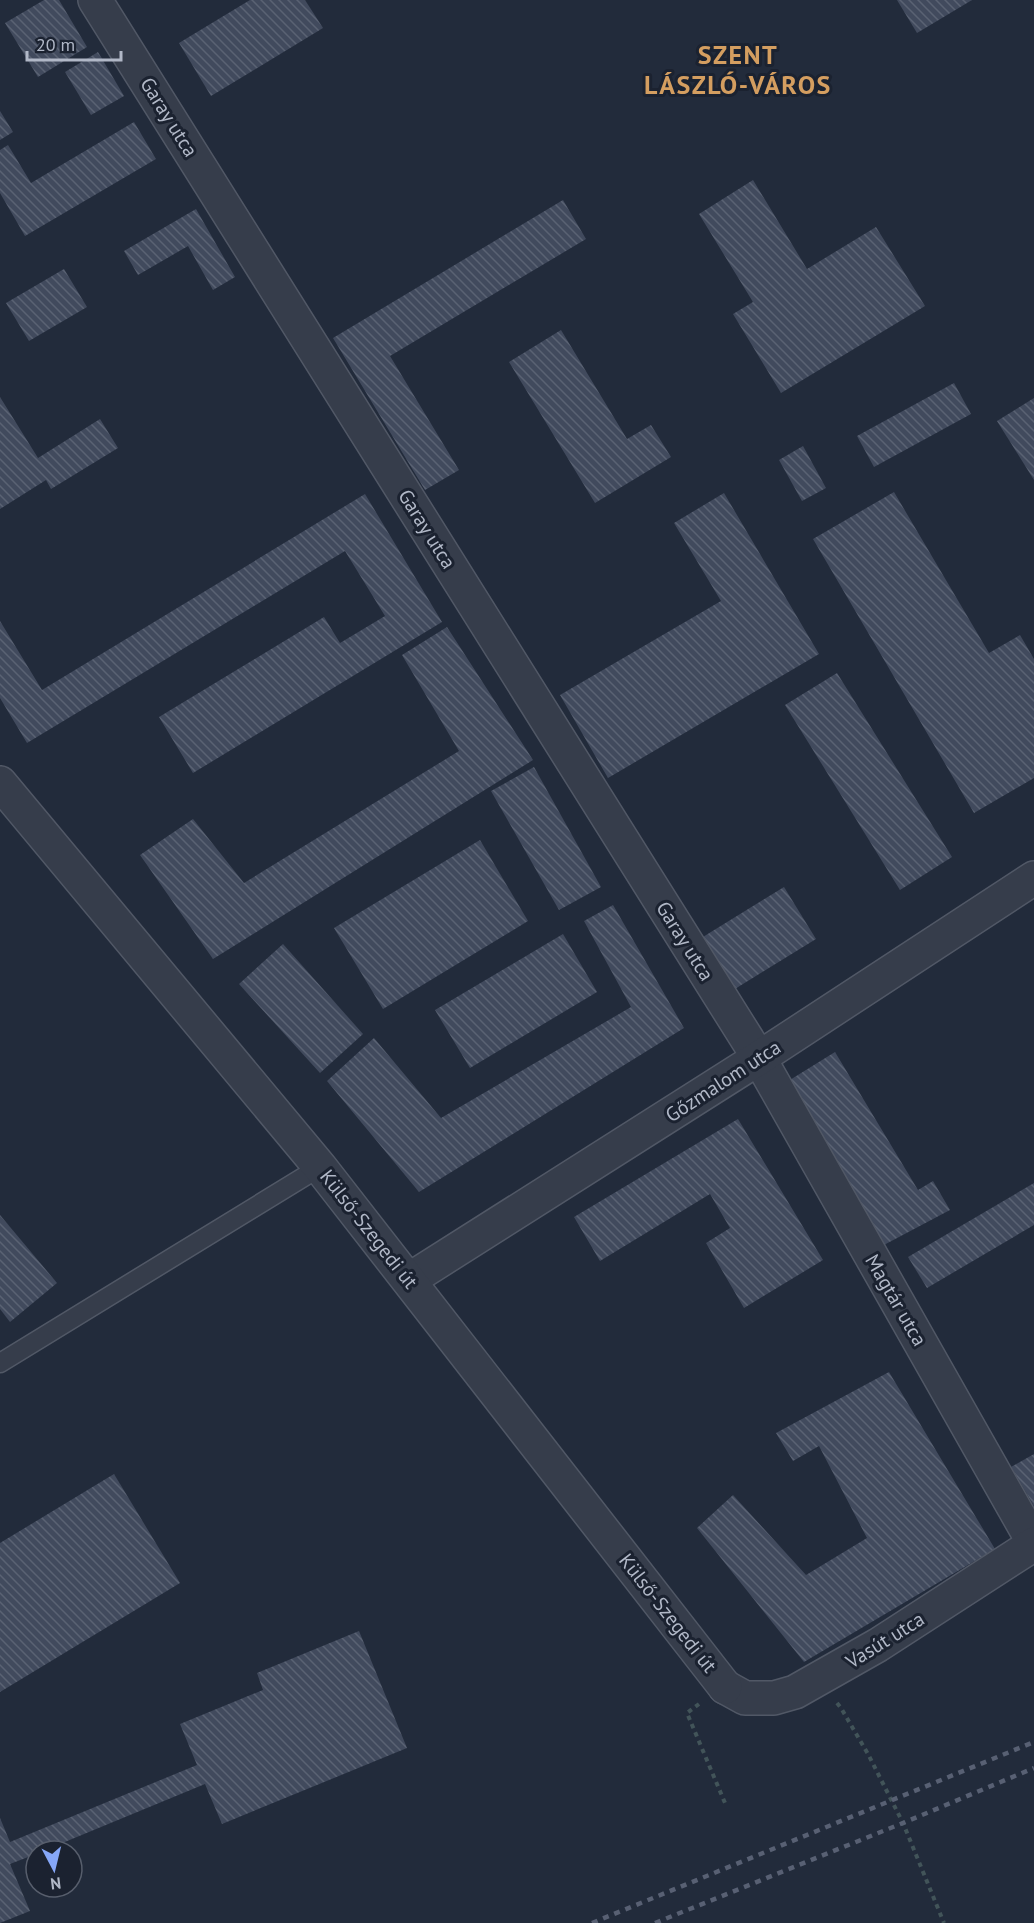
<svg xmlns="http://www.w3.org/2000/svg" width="1034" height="1923" font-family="'PT Sans',sans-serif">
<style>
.building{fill:url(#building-back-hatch)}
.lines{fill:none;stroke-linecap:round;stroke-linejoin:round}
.service-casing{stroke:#515866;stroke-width:21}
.minor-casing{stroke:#515866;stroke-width:36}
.tertiary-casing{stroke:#515866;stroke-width:36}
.path{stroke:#425459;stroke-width:4;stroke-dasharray:4.5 4.5;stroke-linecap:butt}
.service{stroke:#363d4b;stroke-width:18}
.minor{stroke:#363d4b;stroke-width:33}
.tertiary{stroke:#363d4b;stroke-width:33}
.rail{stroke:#586073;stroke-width:4.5;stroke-dasharray:6 6;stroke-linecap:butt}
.labels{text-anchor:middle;stroke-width:6;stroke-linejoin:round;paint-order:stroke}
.street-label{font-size:20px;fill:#b1b8c7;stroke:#1b2230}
.district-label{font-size:26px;font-weight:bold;letter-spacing:1.5px;fill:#d49e60;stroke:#1b2230}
</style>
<defs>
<pattern id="building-back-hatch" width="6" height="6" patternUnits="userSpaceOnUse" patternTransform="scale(1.5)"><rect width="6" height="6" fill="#414a5d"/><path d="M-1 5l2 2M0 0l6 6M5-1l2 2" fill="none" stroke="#5a6273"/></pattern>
</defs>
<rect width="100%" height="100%" fill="#222b3b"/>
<g class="building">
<path d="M44 0H59L87 47 38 77 5 23Z"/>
<path d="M250 0H305L323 28 211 96 179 43Z"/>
<path d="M897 0H972L917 33Z"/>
<path d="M98 52 124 96 91 115 65 72Z"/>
<path d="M0 111 13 132 0 140Z"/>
<path d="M134 122 156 159 25 236 0 193V150L8 145 31 183Z"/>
<path d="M753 180 807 269 876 227 925 306 781 393 733 314 753 302 699 214Z"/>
<path d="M563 200 586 239 390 356 459 470 425 490 333 338Z"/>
<path d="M196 209 235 277 213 290 188 246 138 275 124 251Z"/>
<path d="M64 269 87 307 29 341 6 303Z"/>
<path d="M561 330 627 439 651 425 671 457 595 503 509 362Z"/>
<path d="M954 383 971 414 874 467 857 436Z"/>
<path d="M0 397 38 458 100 419 118 448 51 489 46 480 0 509Z"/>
<path d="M1034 398V480L997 421Z"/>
<path d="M803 446 826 488 802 501 779 460Z"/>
<path d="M894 492 989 653 1020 635 1034 659V778L974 813 813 539Z"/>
<path d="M724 493 819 654 608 778 560 695 721 601 674 523Z"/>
<path d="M365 494 442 622 193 773 159 717 324 617 340 643 385 616 345 551 27 743 0 698V621L42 690Z"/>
<path d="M447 627 533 760 213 959 140 855 193 819 244 883 459 751 402 655Z"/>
<path d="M837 673 952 857 900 890 785 705Z"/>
<path d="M534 767 601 887 559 910 491 791Z"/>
<path d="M480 840 528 921 383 1009 334 928Z"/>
<path d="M784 887 816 939 730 992 698 940Z"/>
<path d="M613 905 684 1028 419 1192 327 1081 374 1038 441 1118 631 1007 584 921Z"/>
<path d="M563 934 597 992 470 1068 435 1010Z"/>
<path d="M283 944 363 1034 320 1073 239 984Z"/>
<path d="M835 1052 918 1190 933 1181 950 1210 882 1246 785 1083Z"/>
<path d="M738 1119 823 1260 744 1308 706 1243 730 1228 710 1194 600 1261 574 1217Z"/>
<path d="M1034 1183V1225L927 1288 908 1257Z"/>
<path d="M0 1215 57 1283 10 1322 0 1309Z"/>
<path d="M889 1372 995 1549 804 1662 697 1528 733 1495 806 1575 867 1538 819 1446 793 1461 776 1433Z"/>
<path d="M1034 1454V1506L1011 1467Z"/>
<path d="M114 1474 180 1583 0 1692V1543Z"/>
<path d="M359 1631 407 1748 222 1824 205 1784 43 1851H36V1854L10 1864 30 1911 0 1923V1818L10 1842 197 1765 180 1724 263 1690 257 1673Z"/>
</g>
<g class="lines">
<g class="service-casing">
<path id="service" d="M0 1363 320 1167"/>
</g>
<g class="minor-casing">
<g id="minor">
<path d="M95 0 759 1058 1034 1543"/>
<path d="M409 1280 759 1058 1034 878"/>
<path d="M725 1687 745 1698H774L795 1692 878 1645 1034 1544"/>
</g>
</g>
<g class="tertiary-casing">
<path id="tertiary" d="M0 783 320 1167 725 1687"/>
</g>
<g class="path">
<path d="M837 1703 841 1708 868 1754 903 1823 944 1923"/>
<path d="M699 1704 687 1713 725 1803"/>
</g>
<use href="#service" class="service"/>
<use href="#minor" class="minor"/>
<use href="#tertiary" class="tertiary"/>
<g class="rail">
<path d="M592 1923 1034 1742"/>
<path d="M655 1923 903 1823 1034 1768"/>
</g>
</g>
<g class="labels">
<g class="street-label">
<text transform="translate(169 117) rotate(58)" y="7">Garay utca</text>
<text transform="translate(427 529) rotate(58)" y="7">Garay utca</text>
<text transform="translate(685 941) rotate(58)" y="7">Garay utca</text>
<text transform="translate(723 1081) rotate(-33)" y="7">Gőzmalom utca</text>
<text transform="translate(369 1229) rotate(52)" y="7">Külső-Szegedi út</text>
<text transform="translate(896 1300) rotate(60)" y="7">Magtár utca</text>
<text transform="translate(668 1613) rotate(52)" y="7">Külső-Szegedi út</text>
<text transform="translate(885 1640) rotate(-32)" y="7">Vasút utca</text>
</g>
<g class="district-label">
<text x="738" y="64">SZENT<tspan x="738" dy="30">LÁSZLÓ-VÁROS</tspan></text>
</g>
</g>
<g transform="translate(54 1869) rotate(173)"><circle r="28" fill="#1b2230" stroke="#575e6c" stroke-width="1.5"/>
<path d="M0-4.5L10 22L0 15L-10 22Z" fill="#86a7f8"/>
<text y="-9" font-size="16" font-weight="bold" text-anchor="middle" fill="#b1b8c7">N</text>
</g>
<path d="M27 51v9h94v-9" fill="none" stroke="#b1b8c7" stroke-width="3"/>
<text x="36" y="51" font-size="18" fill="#b1b8c7" stroke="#1b2230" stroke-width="4.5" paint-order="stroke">20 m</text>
</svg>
